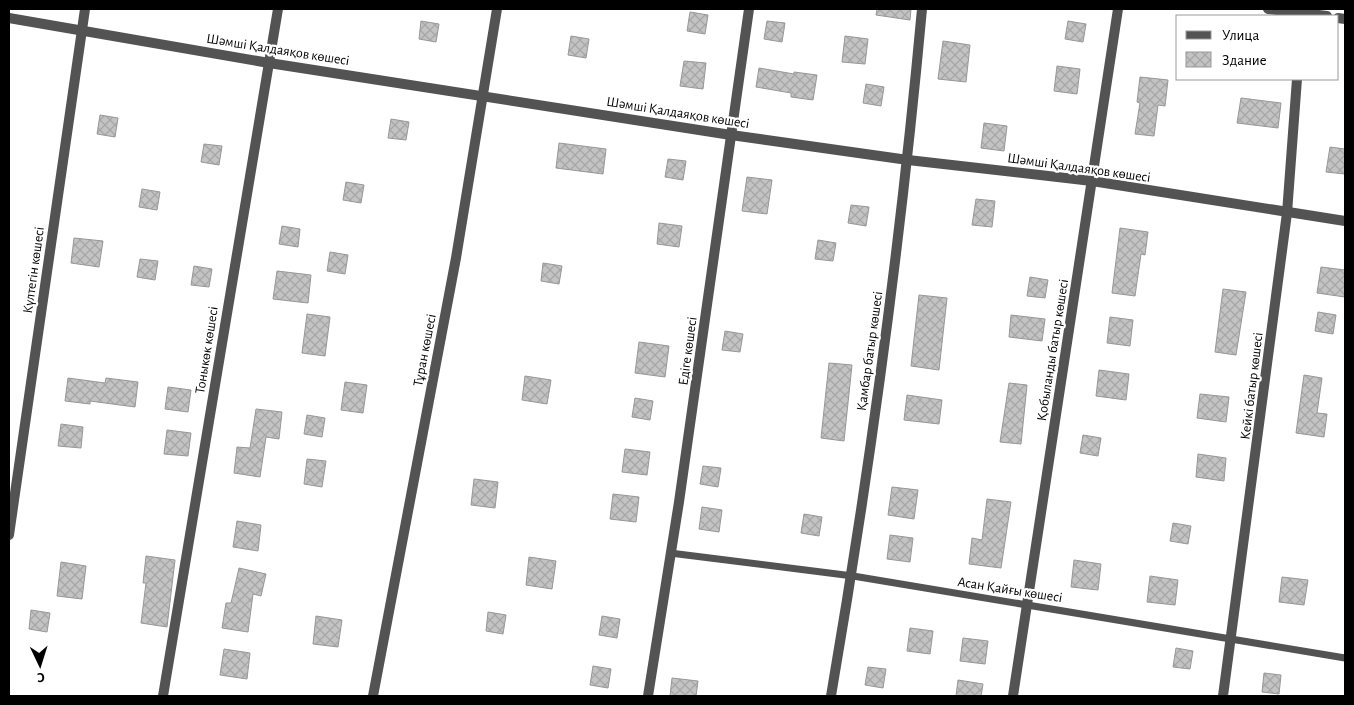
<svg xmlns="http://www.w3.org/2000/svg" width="1354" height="705" font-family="'Alegreya Sans',sans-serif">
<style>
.building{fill:url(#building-cross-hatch);stroke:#979797}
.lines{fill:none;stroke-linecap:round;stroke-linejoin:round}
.service{stroke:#535353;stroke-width:7}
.minor{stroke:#535353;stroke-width:10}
.tertiary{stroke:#535353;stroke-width:10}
.labels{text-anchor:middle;stroke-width:4.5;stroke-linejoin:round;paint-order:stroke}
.street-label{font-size:14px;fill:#000;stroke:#fff}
</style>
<defs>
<pattern id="building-cross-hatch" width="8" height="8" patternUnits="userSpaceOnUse" patternTransform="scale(1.25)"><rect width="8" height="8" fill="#c3c3c3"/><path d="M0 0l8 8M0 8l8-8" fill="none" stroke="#a6a6a6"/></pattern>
</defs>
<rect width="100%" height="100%" fill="#fff"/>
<g class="building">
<path d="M877 9H911L910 20 876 15Z"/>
<path d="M690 12 708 15 705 34 687 31Z"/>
<path d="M421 21 439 24 436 42 419 39Z"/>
<path d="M767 21 785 23 782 42 764 39Z"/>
<path d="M1068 21 1086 24 1083 42 1065 39Z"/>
<path d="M571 36 589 39 586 58 568 55Z"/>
<path d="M845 36 868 39 865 64 842 62Z"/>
<path d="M943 41 970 45 966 82 938 79Z"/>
<path d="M684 61 706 63 703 89 680 86Z"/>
<path d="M1057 66 1080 69 1077 94 1054 91Z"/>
<path d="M759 68 794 74V72L817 75 813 100 791 97V93L756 87Z"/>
<path d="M1140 77 1168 80 1165 106 1158 105 1154 136 1135 134 1140 103 1137 102Z"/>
<path d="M866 84 884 87 881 106 863 103Z"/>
<path d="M1241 98 1281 103 1278 128 1237 123Z"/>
<path d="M100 115 118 118 115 137 97 134Z"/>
<path d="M391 119 409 122 406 140 388 138Z"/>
<path d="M984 123 1007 126 1004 151 981 148Z"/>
<path d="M559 143 606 149 603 174 556 168Z"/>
<path d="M204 144 222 146 219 165 201 162Z"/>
<path d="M1330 147 1345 149V174L1326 172Z"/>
<path d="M668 159 686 161 683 180 665 177Z"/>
<path d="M747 177 772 180 767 214 742 211Z"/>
<path d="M346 182 364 185 361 203 343 200Z"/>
<path d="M142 189 160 192 157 210 139 207Z"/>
<path d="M976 199 995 201 992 227 972 225Z"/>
<path d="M851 205 869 207 866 226 848 223Z"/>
<path d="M659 223 682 226 679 247 657 244Z"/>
<path d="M282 226 300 229 298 247 279 244Z"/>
<path d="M1120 228 1148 232 1145 255 1141 254 1135 296 1112 293Z"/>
<path d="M74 238 103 241 99 267 71 263Z"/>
<path d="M818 240 836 243 833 261 815 259Z"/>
<path d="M330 252 348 255 345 274 327 271Z"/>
<path d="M140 259 158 261 155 280 137 277Z"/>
<path d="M543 263 562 266 559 284 541 281Z"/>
<path d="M194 266 212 269 209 287 191 285Z"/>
<path d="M1321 267 1345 270V297L1317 293Z"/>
<path d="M277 271 311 275 308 303 273 299Z"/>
<path d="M1030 277 1048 280 1045 298 1027 296Z"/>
<path d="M1223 289 1246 292 1236 355 1215 352Z"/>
<path d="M919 295 947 298 939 370 911 366Z"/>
<path d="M1318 312 1336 315 1333 334 1315 331Z"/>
<path d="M307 314 330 317 325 356 302 353Z"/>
<path d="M1011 315 1045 319 1042 341 1009 337Z"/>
<path d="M1110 317 1133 320 1130 346 1107 343Z"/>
<path d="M725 331 743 334 740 352 722 350Z"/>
<path d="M639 342 669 346 665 377 635 373Z"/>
<path d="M829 363 852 365 844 441 821 438Z"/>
<path d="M1099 370 1129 374 1126 400 1096 396Z"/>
<path d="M1304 375 1322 378 1317 413 1327 414 1324 437 1296 433Z"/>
<path d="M525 376 551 380 547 404 522 400Z"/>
<path d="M68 378 105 383 106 378 138 382 135 407 90 401V404L65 401Z"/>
<path d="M345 382 367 385 363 413 341 410Z"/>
<path d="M1009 383 1027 385 1021 444 1000 442Z"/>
<path d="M168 387 191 390 188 412 165 409Z"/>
<path d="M1200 394 1229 397 1226 422 1197 418Z"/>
<path d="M907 395 942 400 939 424 904 420Z"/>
<path d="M635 398 653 401 650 420 632 417Z"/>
<path d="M256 409 282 412 279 439 266 437 260 477 234 473 237 447 250 448Z"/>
<path d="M307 415 325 418 322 437 304 434Z"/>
<path d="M61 424 83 427 81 448 58 446Z"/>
<path d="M167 430 191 433 188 456 164 454Z"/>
<path d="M1083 435 1101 438 1098 456 1080 453Z"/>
<path d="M625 449 650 452 647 475 622 472Z"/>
<path d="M1198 454 1226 458 1224 481 1196 477Z"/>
<path d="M307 459 326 461 322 487 304 484Z"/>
<path d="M703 466 721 468 718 487 700 484Z"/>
<path d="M474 479 498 482 495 508 471 505Z"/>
<path d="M892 487 918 490 914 519 888 515Z"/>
<path d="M613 494 639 497 636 522 610 519Z"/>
<path d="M987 499 1011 502 1001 568 969 564 972 538 982 540Z"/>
<path d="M702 507 722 510 719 532 699 529Z"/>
<path d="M804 514 822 517 819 536 801 533Z"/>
<path d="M237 521 261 525 258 551 233 547Z"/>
<path d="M1173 523 1191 526 1188 544 1170 541Z"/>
<path d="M890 535 913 538 910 562 887 559Z"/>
<path d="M146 556 175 560 167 627 141 623 146 583H143Z"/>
<path d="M529 557 556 561 552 589 526 585Z"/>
<path d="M1074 560 1101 564 1098 590 1071 587Z"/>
<path d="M61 562 86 566 82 599 57 596Z"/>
<path d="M239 568 266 574 261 596 253 594 248 632 222 628 226 603H231Z"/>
<path d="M1150 576 1178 580 1175 605 1147 602Z"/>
<path d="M1282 577 1308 580 1304 605 1279 602Z"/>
<path d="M31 610 50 613 47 632 29 629Z"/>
<path d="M488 612 506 615 503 634 486 631Z"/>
<path d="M316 616 342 620 338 647 313 644Z"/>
<path d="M602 616 620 619 617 638 599 635Z"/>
<path d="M910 628 933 631 930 654 907 651Z"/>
<path d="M963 638 988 641 985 664 960 661Z"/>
<path d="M1176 648 1193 651 1190 669 1173 667Z"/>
<path d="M224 649 250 653 247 679 220 675Z"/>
<path d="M593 666 611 669 608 688 590 685Z"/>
<path d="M868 667 886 669 883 688 865 685Z"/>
<path d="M1264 673 1281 675 1279 694 1262 692Z"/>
<path d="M672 678 698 681 696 696H670Z"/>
<path d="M958 680 983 684 981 696H956Z"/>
</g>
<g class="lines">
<path class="service" d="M670 553 853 576 1345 658"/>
<g class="minor">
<path d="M1268 9 1327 16"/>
<path d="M9 18 269 63 731 135 908 160 1092 181 1345 221"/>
<path d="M1338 18 1345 19"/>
<path d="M9 535 85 9"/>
<path d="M163 696 278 9"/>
<path d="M648 696 679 502 749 9"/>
<path d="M831 696C870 469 901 239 922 9"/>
<path d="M1013 696 1118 9"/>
<path d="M1223 696 1287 213 1297 79"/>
</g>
<path class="tertiary" d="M373 696 456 258 497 9"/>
</g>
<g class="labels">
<g class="street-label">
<text transform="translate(278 49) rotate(9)" y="5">Шәмші Қалдаяқов көшесі</text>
<text transform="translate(678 112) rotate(9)" y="5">Шәмші Қалдаяқов көшесі</text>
<text transform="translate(1079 167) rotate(8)" y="5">Шәмші Қалдаяқов көшесі</text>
<text transform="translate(33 270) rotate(-82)" y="5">Күлтегін көшесі</text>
<text transform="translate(206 350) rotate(-81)" y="5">Тоныкөк көшесі</text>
<text transform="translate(424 350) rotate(-79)" y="5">Тұран көшесі</text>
<text transform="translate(1052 350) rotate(-81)" y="5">Қобыланды батыр көшесі</text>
<text transform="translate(687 351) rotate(-82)" y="5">Едіге көшесі</text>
<text transform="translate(869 351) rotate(-82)" y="5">Қамбар батыр көшесі</text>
<text transform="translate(1251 386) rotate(-83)" y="5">Кейкі батыр көшесі</text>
<text transform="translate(1010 589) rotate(9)" y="5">Асан Қайғы көшесі</text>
</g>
</g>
<rect width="1354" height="705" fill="none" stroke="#000000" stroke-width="20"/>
<rect x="1176" y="15" width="162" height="65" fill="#ffffff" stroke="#999999"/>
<rect x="1186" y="31" width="25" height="8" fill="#535353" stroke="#999999"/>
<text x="1222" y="40" font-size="15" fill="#000000">Улица</text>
<rect x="1186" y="52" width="25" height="15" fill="url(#building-cross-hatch)" stroke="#999999"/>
<text x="1222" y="65" font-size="15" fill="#000000">Здание</text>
<g transform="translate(40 665) rotate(176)" stroke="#ffffff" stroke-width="4" paint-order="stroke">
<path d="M0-4L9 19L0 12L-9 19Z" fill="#000000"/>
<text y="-8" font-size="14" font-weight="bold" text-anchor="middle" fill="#000000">С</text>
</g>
</svg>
